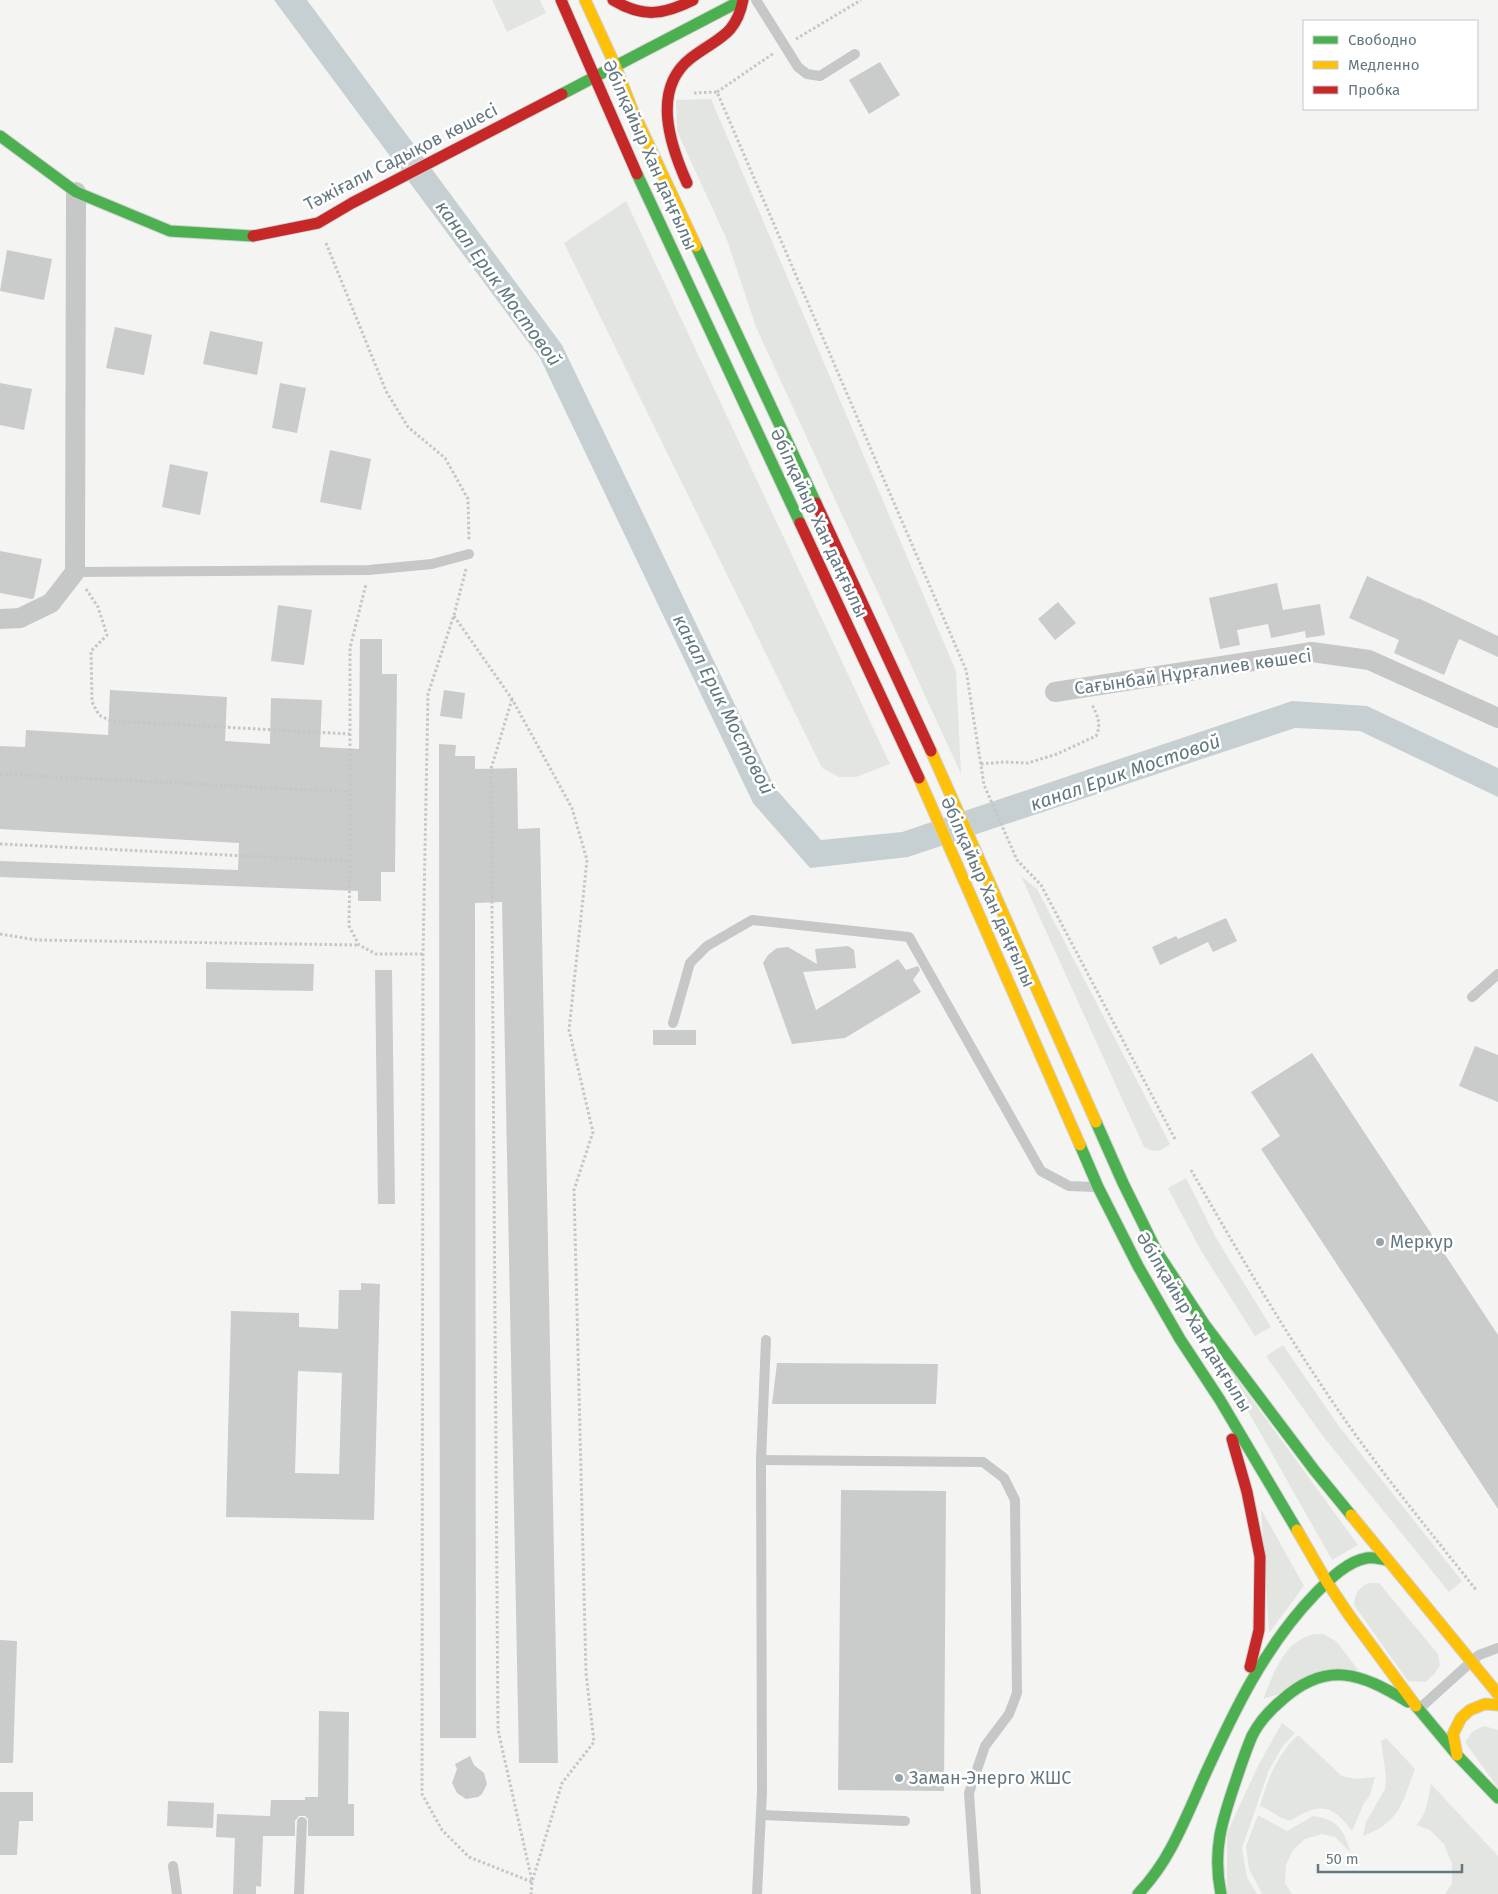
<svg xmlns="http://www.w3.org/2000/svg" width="1498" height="1894" font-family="'Fira Sans',sans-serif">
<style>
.green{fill:#e3e6e0}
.water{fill:#c6d0d2}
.building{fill:#cacbcb;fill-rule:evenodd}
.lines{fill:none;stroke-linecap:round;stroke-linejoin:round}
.fast-casing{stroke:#d0d2d2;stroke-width:13}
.slow-casing{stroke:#d0d2d2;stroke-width:13}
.jam-casing{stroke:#d0d2d2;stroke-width:13}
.path{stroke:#c4c6c7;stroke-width:3;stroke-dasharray:2.5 2.5;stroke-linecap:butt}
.lane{stroke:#c6c8c8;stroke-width:10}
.street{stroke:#c6c8c8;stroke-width:20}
.fast{stroke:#4caf50;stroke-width:11}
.slow{stroke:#ffc107;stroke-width:11}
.jam{stroke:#c62828;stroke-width:11}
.poi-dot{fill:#97a3a9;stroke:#fff;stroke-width:2}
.labels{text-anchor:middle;stroke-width:5;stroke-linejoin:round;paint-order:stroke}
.street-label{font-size:18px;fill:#657881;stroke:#fff}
.poi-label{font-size:18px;fill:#657881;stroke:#fff;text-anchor:start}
.water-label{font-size:19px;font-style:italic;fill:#61797e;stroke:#fff}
</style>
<rect width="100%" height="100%" fill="#f4f4f2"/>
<g class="green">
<path d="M492 0H540L546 13 507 32Z"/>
<path d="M711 99 956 671 961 774 756 327 727 240 677 131 676 100Z"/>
<path d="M626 201 890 764 856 777H839L822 768 564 243Z"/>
<path d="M1021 876 1037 889 1170 1144C1160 1152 1156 1153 1144 1147Z"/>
<path d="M1186 1178 1216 1238 1271 1327 1255 1336 1200 1249 1168 1188Z"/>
<path d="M1205 1335 1358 1545 1332 1560Z"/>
<path d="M1283 1345 1338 1425 1462 1581 1449 1592 1322 1435 1266 1356Z"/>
<path d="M1261 1509 1304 1586 1269 1633Z"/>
<path d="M1368 1583H1379L1438 1654 1440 1665 1435 1673 1426 1682 1408 1681 1354 1605C1355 1593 1358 1589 1368 1583Z"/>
<path d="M1324 1634 1337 1642 1358 1670 1263 1699C1273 1676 1282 1645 1308 1636 1313 1634 1319 1634 1324 1634Z"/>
<path d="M1282 1723 1295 1733 1283 1746 1269 1770 1242 1848 1247 1877 1257 1894H1227V1833L1259 1764Z"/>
<path d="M1484 1726 1498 1730V1788L1465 1742 1473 1731Z"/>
<path d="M1298 1735 1342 1776 1355 1779 1375 1777 1370 1795 1364 1803 1352 1831C1331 1802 1318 1804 1290 1821 1278 1818 1271 1810 1260 1806 1267 1780 1278 1753 1298 1735Z"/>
<path d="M1386 1738 1415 1769C1402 1804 1400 1822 1363 1836L1366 1822 1385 1789 1386 1776 1381 1741Z"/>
<path d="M1431 1784 1498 1856V1894H1445L1452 1884V1864L1444 1844 1430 1830 1416 1825C1427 1815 1428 1798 1431 1784Z"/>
<path d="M1258 1815 1287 1831 1313 1816C1339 1820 1343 1829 1351 1853L1335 1837 1322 1834 1305 1839 1293 1850 1286 1865 1285 1883 1292 1894H1262L1249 1869 1246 1846Z"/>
</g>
<path class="water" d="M274 0H307L562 345 775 788 821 840 902 832 1292 701 1367 706 1498 768V797L1360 731 1295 728 908 857 810 868 753 803 540 358Z"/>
<g class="building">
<path d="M880 62 900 95 869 114 849 80Z"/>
<path d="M7 250 52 259 44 300 0 291Z"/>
<path d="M115 327 152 335 144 375 106 368Z"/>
<path d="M210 331 263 342 257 375 203 364Z"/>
<path d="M0 383 32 389 24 430 0 425Z"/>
<path d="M280 383 306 388 297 433 272 428Z"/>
<path d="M330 450 371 459 361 510 320 502Z"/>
<path d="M170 464 208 472 200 515 162 507Z"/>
<path d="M0 551 42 559 34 598 32 599 0 593Z"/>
<path d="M1367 576 1418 599V598L1498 636V657L1459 639 1444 675 1394 653 1399 640 1349 618Z"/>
<path d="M1277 583 1283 610 1320 604 1325 635 1306 638 1305 631 1271 638 1268 624 1237 630 1240 645 1220 649 1209 598Z"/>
<path d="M1058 602 1076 623 1055 640 1038 619Z"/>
<path d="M278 605 312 610 304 665 271 661Z"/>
<path d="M360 639H382V674H397L395 872H381V901H358V891L0 877V861L238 870 239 843 0 829V746L25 747 26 730 108 735 110 690 227 697 225 741 270 744 271 698 322 700 320 747 359 749Z"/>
<path d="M444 690 465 693 462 719 440 716Z"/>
<path d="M439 744 456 745 455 756H475V769L517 768 518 829 540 828 558 1763H519L502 902 475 903 476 1738H440Z"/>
<path d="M1226 918 1237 941 1213 952 1208 942 1160 965 1152 947 1176 936 1178 939Z"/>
<path d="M848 946 854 950 856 968 803 972 816 1010 898 959 906 970 918 966 920 970 913 980 921 992 845 1038 792 1044 763 963 768 955 777 948 788 947 817 964 815 949Z"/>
<path d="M206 962 314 964 313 991 206 989Z"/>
<path d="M375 970H392L395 1204H378Z"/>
<rect x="653" y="1030" width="43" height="15"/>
<path d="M1475 1046 1498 1055V1102L1459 1086Z"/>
<path d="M1312 1053 1498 1335V1509L1261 1149 1280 1136 1251 1092Z"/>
<path d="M361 1283 380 1284 374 1520 226 1517 231 1311 299 1313V1327L338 1329 339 1290H361ZM298 1371 342 1373 339 1474 295 1473Z"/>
<path d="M777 1363 938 1364 936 1404H772Z"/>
<path d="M841 1490 946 1491 944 1791 838 1790Z"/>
<path d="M0 1640 17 1641 13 1763H0Z"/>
<path d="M319 1711 349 1712 348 1804H354V1836H308V1819L305 1816H299L295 1821V1836H263L261 1887 256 1886V1894H233L235 1838 216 1837 217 1814 270 1816 271 1800H305V1797H318Z"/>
<path d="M470 1756 474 1765 484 1773 487 1784 482 1794 478 1797 466 1799 457 1793 452 1783 457 1769 455 1764Z"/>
<path d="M0 1792H33V1821H19L17 1855H0Z"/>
<path d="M168 1801 214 1803 213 1828 167 1826Z"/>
</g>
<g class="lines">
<g class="fast-casing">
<g id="fast">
<path d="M562 94 742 0"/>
<path d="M0 136 76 192 170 231 253 236"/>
<path d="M637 174 800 523"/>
<path d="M696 246 816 503"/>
<path d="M1096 1122 1123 1183 1157 1252 1205 1325 1315 1471 1351 1515"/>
<path d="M1080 1145 1098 1187 1138 1266 1180 1339 1220 1400 1297 1530"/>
<path d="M1416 1706 1457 1755 1498 1798"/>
<path d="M1138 1894C1151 1880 1162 1865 1171 1848 1183 1826 1193 1802 1203 1779 1233 1713 1264 1647 1315 1594 1328 1581 1347 1561 1367 1558 1373 1557 1380 1559 1386 1560"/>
<path d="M1221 1894C1212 1850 1222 1821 1236 1780 1241 1765 1246 1750 1252 1736 1259 1722 1270 1710 1282 1700 1327 1660 1361 1673 1408 1702"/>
</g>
</g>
<g class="slow-casing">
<g id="slow">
<path d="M585 0 615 65 632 109 696 246"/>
<path d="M931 751 1096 1122"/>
<path d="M919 778 1080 1145"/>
<path d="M1351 1515 1498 1694"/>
<path d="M1297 1530 1327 1582 1349 1615 1416 1706"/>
<path d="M1457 1755 1453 1734 1461 1718 1470 1710 1485 1704 1498 1705"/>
</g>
</g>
<g class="jam-casing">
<g id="jam">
<path d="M561 0 637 174"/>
<path d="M613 0C643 18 663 15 693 0"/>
<path d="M687 183C670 145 651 89 691 58 717 38 736 36 743 0"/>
<path d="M253 236 318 223 352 203 562 94"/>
<path d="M816 503 931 751"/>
<path d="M800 523 919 778"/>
<path d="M1232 1439 1247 1492 1260 1557 1259 1630 1250 1667"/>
</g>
</g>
<g class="path">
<path d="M796 39 861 0"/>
<path d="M717 92 774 53"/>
<path d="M694 93 717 92 966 670 984 785 1017 860 1041 885 1176 1141"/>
<path d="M326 243 386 391 408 427 445 458 468 499 469 541"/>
<path d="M466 569 454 615 428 694 423 954 422 1794 442 1830 469 1857 532 1882"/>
<path d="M86 589 98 607 107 635 91 651 92 702 99 715 111 721 350 734"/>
<path d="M454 616 512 699 572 808 587 860 569 1030 593 1132 574 1190 586 1673 594 1742 562 1783 532 1882 531 1894"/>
<path d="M512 699 491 769 498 1730 532 1881"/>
<path d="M981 764 1004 762 1028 763 1057 754 1096 736C1102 723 1097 716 1092 704"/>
<path d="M0 774 350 792"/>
<path d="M0 844 350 861 349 926 359 945 376 954H422"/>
<path d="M350 861V648L366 584"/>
<path d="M0 934 37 940 359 945"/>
<path d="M1191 1170C1233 1243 1275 1316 1322 1386 1369 1458 1424 1524 1477 1591"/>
</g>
<g class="lane">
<path d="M756 0 798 67 807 74 820 76 855 54"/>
<path d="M75 572 369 570 432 564 469 554"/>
<path d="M1472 997 1498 974"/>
<path d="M673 1023 690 963 707 946 752 920 909 937 1041 1171 1069 1186 1095 1187"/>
<path d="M761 1460 983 1462 1004 1478 1015 1500 1017 1693 1009 1714 985 1746 969 1793 976 1894"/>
<path d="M1419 1709 1471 1662 1479 1655 1498 1648"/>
<path d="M761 1815 905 1821"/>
<path d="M173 1866 177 1894"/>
<path d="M299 1894 302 1822"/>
<path d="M757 1894 762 1792 761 1460 766 1340"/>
</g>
<g class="street">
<path d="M0 619 20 618 51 603 75 572 76 192"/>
<path d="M1055 692 1312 652 1369 660 1498 718"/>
</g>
<use href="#fast" class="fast"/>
<use href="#slow" class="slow"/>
<use href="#jam" class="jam"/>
</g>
<g class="poi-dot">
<circle cx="1380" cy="1242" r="5"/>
<circle cx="899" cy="1778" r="5"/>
</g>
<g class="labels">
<g class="street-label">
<text transform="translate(650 155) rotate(66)" y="6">Әбілқайыр Хан даңғылы</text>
<text transform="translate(401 157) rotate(-27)" y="6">Тәжіғали Садықов көшесі</text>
<text transform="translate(819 523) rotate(65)" y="6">Әбілқайыр Хан даңғылы</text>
<text transform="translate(1193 672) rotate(-8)" y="6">Сағынбай Нұрғалиев көшесі</text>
<text transform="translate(988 892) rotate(66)" y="6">Әбілқайыр Хан даңғылы</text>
<text transform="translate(1194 1322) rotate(59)" y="6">Әбілқайыр Хан даңғылы</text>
</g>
<g class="poi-label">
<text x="1390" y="1248">Меркур</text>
<text x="909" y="1784">Заман-Энерго ЖШС</text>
</g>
<g class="water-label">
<text transform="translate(499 283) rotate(54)" y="7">канал Ерик Мостовой</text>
<text transform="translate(724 704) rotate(63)" y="7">канал Ерик Мостовой</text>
<text transform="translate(1125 772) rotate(-19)" y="7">канал Ерик Мостовой</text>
</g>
</g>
<rect x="1303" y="20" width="175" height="90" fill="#ffffff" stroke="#c1c9cd"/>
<rect x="1313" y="36" width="25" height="8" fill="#4caf50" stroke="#c1c9cd"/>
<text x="1348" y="45" font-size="15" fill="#657881">Свободно</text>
<rect x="1313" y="61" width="25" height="8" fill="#ffc107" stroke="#c1c9cd"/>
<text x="1348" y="70" font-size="15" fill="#657881">Медленно</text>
<rect x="1313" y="86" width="25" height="8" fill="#c62828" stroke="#c1c9cd"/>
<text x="1348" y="95" font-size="15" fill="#657881">Пробка</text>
<path d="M1318 1864v8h144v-8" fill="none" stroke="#657881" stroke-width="2.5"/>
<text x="1326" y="1864" font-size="15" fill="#657881" stroke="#ffffff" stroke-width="4" paint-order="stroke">50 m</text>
</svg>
